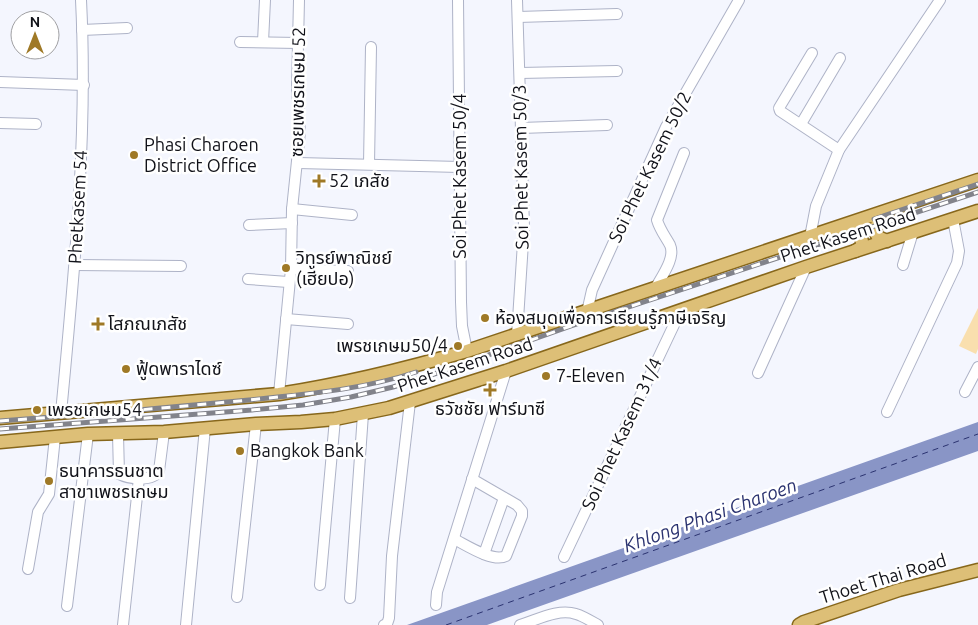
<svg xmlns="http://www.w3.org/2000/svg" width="978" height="625" font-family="Ubuntu,'Noto Sans Thai',sans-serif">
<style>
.green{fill:#f9dfae}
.water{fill:#8995c6}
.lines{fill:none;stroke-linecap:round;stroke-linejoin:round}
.ferry{stroke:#2b3370;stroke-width:1;stroke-dasharray:6 5;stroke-linecap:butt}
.minor-casing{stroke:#aeb3c7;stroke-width:12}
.major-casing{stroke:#87671b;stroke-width:15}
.minor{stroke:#fff;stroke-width:10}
.major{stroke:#ddbf77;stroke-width:12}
.rail-casing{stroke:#82838b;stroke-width:5}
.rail{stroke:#fff;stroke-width:3;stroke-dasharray:9;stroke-linecap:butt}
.poi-dot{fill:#9f7926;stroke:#fff;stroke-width:2}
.labels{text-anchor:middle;stroke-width:5;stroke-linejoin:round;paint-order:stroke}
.street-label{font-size:18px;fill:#111219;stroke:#fff}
.poi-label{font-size:18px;fill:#111219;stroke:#fff;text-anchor:start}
.water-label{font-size:19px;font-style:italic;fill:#2b3370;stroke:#fff}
</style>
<rect width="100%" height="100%" fill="#f4f6fe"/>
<path class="green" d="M978 308V349L976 354 959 346Z"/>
<path class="water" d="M978 422V451L487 625H407Z"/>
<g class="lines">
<path class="ferry" d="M446 625 978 434"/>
<g class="minor-casing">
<g id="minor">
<path d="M458 0 461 302 462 326 467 351"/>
<path d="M518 17 617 14"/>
<path d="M82 30 127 28"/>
<path d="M240 42 298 43"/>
<path d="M263 42 265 0"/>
<path d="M812 53 779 108 780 111 839 150"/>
<path d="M520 73 617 71"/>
<path d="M0 82 84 85"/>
<path d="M0 123 36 124"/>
<path d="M801 124 840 58"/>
<path d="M521 128 607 125"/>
<path d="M298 163 460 167"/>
<path d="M369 164 371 47"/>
<path d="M292 209 352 215"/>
<path d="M249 225 292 223"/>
<path d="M810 237 816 206 839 150 940 0"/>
<path d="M75 265 181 266"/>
<path d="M903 265 913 232"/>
<path d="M291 269 348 271"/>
<path d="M248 279 288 282"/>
<path d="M655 289C661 277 676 258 670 245 665 236 660 230 657 220L684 153"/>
<path d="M587 312 592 290 666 127 739 0"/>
<path d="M286 319 348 324"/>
<path d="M517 335 524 227 517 0"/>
<path d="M758 373 806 267"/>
<path d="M965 392 978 367"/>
<path d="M279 394 291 269 292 209 300 132 297 88 299 0"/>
<path d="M887 412 957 263 959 251 953 219"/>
<path d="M61 413C74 275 88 138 81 0"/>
<path d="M118 434 119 474C128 479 153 482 159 471L164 432"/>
<path d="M454 539C466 545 493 563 506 556L522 516V511L517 505 472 479"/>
<path d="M484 554 504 498"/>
<path d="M564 557 681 310"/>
<path d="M28 569 38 512 49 494 55 437"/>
<path d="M320 585 335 419"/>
<path d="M237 597 256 424"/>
<path d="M350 598 363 414"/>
<path d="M436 605 437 592 506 371"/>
<path d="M67 606 88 434"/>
<path d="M123 625 139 478"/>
<path d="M186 625 205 428"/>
<path d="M384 625 387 624 389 618 392 556 410 402"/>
<path d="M520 625C537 620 558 608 576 614 583 616 591 621 598 625"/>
</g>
</g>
<g class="major-casing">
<g id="major">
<path d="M881 213 875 231 878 237 887 241"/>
<path d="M843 226C853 231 864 234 862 247L855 251"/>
<path d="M0 418 279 394C343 384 405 369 467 351L978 180"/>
<path d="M0 442 88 434 164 432 256 424 301 422 335 419 389 408 506 371 806 267 978 211"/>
<path d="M799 625 804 622 899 590 978 570"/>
</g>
</g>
<use href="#minor" class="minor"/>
<use href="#major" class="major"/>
<g class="rail-casing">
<g id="rail">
<path d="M874 219 978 184"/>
<path d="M0 421C83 415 166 408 249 400 305 394 362 390 416 372"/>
<path d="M0 429 252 410 303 405 351 397 393 387 437 373 571 326 978 192"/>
</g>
</g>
<use href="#rail" class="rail"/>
</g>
<g class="poi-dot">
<circle cx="134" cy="155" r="5"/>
<path d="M316.5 173.5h5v5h5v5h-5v5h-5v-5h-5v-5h5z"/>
<circle cx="286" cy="268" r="5"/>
<circle cx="485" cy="318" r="5"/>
<path d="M95.5 316.5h5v5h5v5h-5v5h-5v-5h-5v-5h5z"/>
<circle cx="458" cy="346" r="5"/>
<circle cx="126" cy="369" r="5"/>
<circle cx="546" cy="376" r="5"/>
<path d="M487.5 382.5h5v5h5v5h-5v5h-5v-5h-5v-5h5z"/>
<circle cx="37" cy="410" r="5"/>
<circle cx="240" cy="451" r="5"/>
<circle cx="49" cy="481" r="5"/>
</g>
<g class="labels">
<g class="street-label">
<text transform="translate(298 92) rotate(-89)" y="6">ซอยเพชรเกษม 52</text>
<text transform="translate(521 167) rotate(-91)" y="6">Soi Phet Kasem 50/3</text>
<text transform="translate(650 167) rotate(-64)" y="6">Soi Phet Kasem 50/2</text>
<text transform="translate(460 176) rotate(-90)" y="6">Soi Phet Kasem 50/4</text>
<text transform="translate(78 207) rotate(-87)" y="6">Phetkasem 54</text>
<text transform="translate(848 235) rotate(-18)" y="6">Phet Kasem Road</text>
<text transform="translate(465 365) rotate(-18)" y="6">Phet Kasem Road</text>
<text transform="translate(622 434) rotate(-65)" y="6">Soi Phet Kasem 31/4</text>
<text transform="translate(883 579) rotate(-17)" y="6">Thoet Thai Road</text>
</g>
<g class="poi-label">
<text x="144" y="151">Phasi Charoen<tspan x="144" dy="21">District Office</tspan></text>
<text x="329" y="187">52 เภสัช</text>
<text x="296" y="264">วิทูรย์พาณิชย์<tspan x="296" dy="21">(เฮียปอ)</tspan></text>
<text x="495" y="324">ห้องสมุดเพื่อการเรียนรู้ภาษีเจริญ</text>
<text x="108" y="330">โสภณเภสัช</text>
<text x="448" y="352" text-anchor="end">เพรชเกษม50/4</text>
<text x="136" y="375">ฟู้ดพาราไดซ์</text>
<text x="556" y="382">7-Eleven</text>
<text x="490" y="415" text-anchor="middle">ธวัชชัย ฟาร์มาซี</text>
<text x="47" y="416">เพรชเกษม54</text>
<text x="250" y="457">Bangkok Bank</text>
<text x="59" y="477">ธนาคารธนชาต<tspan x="59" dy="21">สาขาเพชรเกษม</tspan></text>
</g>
<g class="water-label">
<text transform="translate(710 515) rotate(-20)" y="7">Khlong Phasi Charoen</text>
</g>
</g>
<g transform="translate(35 35)"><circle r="24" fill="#ffffff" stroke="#a0a0a3"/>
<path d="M0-4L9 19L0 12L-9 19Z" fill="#9f7926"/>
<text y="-8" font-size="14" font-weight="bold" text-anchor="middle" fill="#111219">N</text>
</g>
</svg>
